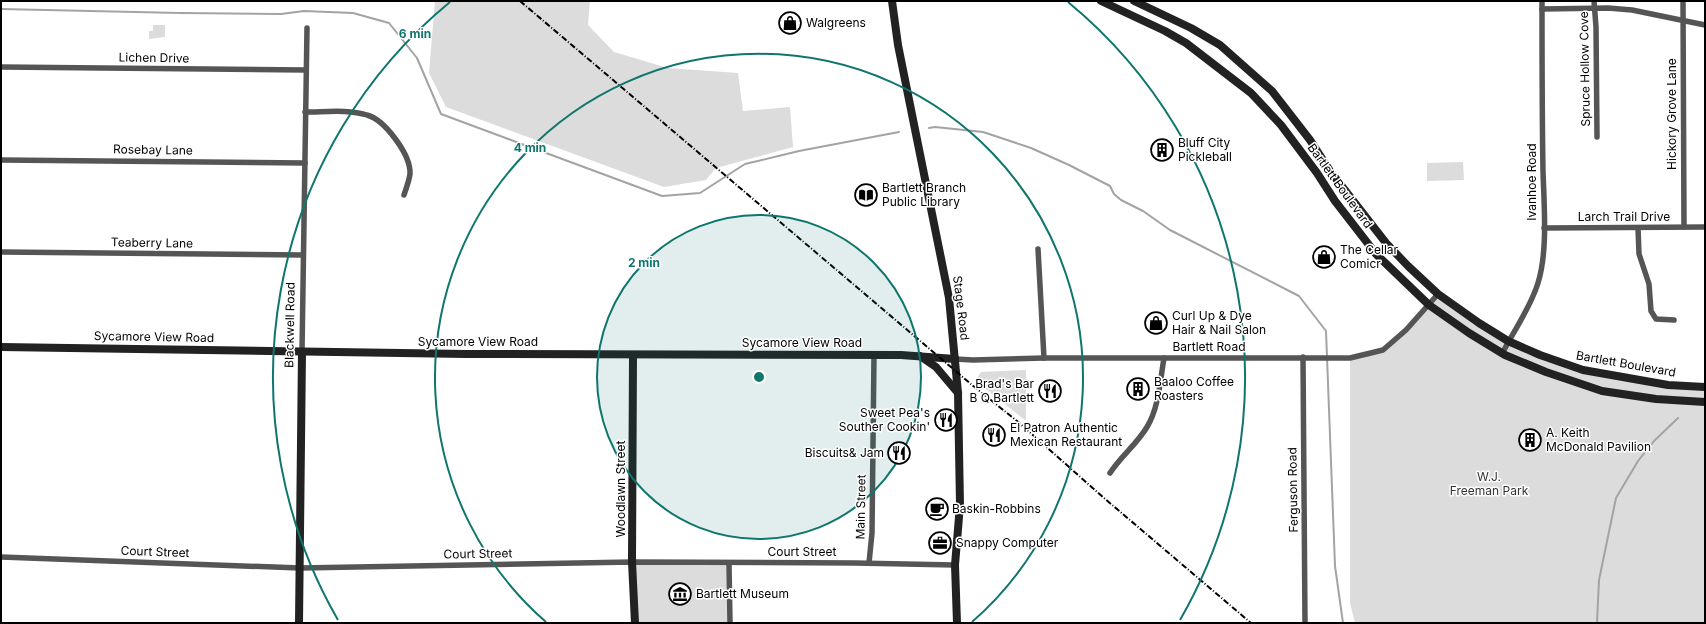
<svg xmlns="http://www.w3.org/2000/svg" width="1706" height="624" font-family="Inter,sans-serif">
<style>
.green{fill:#dcdcdc}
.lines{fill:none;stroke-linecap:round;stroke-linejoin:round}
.stream{stroke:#a3a3a3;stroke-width:2}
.street{stroke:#555;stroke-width:5.5}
.secondary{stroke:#222;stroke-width:8}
.rail{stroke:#000;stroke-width:2;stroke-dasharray:6 2 1 2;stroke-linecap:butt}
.ring{fill:none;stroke:#0f766e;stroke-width:2}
.labels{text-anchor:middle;stroke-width:3;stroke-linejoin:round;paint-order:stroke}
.poi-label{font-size:12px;fill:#000;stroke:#fff;text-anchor:start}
.street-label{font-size:12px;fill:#000;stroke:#fff}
.park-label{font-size:12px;fill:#333;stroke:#fff}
.centre{fill:#0f766e;stroke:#fff;stroke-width:2}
.ring-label{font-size:12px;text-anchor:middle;font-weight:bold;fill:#0f766e;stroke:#fff;stroke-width:3;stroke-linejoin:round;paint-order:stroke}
</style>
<rect width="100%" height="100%" fill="#fff"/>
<g class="green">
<path d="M435 1H590L588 25 614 52 668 68 738 73 743 111 790 107 793 147 716 168 706 180 664 187 446 107 429 73Z"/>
<path d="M153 25H165V37L149 39V31H153Z"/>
<path d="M1463 162 1464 180 1427 181V163Z"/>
<path d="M1438 294 1479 323 1568 365 1705 387V623H1355L1350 603V358L1383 350Z"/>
<path d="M1026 370V419L1025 420 977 382V378L981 372Z"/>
<path d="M632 562 729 563 730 623H634Z"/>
</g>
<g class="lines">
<g class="stream">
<path d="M1 9 180 13 281 14 304 11 353 13 389 23 417 58 441 114 662 196 700 193 745 164 799 151 899 132"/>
<path d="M929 128 935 127 983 132 1031 148 1069 165 1110 186 1114 194 1121 200 1143 211 1170 230 1299 296 1326 331 1335 566 1343 623"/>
<path d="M1597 623 1599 580 1616 498 1638 461 1654 441 1678 418"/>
</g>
<g class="street">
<path d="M1594 1 1596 27 1597 137"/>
<path d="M1683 1 1684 227"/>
<path d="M1542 9 1608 8 1632 10 1705 25"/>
<path d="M1 67 306 70"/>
<path d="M305 112C325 112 348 109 367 115 385 120 411 155 410 174 409 181 406 189 404 195"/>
<path d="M1 160 305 163"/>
<path d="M1544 228 1705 227"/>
<path d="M1638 228 1639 254 1649 284 1651 311 1656 319 1674 320"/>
<path d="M1038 249 1044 358"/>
<path d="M1 252 303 255"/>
<path d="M302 352 307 28"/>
<path d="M1502 354C1514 330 1530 309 1538 283 1548 251 1544 205 1543 171 1542 115 1542 58 1542 1"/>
<path d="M1303 357 1305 623"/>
<path d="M955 359 973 360 1044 358H1350L1383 350 1406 330 1438 294"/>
<path d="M1110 473C1121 456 1137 444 1147 427 1159 407 1160 381 1164 358"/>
<path d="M1 557 300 568 632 562 855 563 955 565"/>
<path d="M729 563 730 623"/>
<path d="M869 563 872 533 874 355"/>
</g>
<g class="secondary">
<path d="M892 1 898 45 949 298 958 393 960 505 955 565 957 623"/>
<path d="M1101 1 1165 31 1186 43 1251 93 1281 125 1317 173 1335 201 1376 254 1429 305 1469 333 1505 355 1546 372 1602 391 1656 399 1705 402"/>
<path d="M1134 1 1191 28 1220 45 1272 91 1310 140 1330 171 1386 243 1408 266 1438 294 1479 323 1508 341 1540 355 1583 370 1668 385 1705 387"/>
<path d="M1 347 466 354 901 355 955 359"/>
<path d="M633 355 632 562 635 623"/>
<path d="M920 356 936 367 958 393"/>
<path d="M299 623 302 352"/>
</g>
<path class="rail" d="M520 1 972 385 1017 421 1104 498 1251 623"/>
</g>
<circle cx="759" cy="377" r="162" fill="#0f766e" fill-opacity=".12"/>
<g class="ring">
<circle cx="759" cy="377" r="162"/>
<path d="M546 622A324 324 0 1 1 972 622"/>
<path d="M338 620A486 486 0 0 1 450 2M1068 2A486 486 0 0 1 1180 620"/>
</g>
<defs>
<g id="shop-ring" transform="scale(1.15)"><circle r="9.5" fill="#fff" stroke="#000" stroke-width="1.5"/><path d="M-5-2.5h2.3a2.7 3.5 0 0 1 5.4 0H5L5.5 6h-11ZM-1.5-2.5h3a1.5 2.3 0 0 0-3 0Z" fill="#000"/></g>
<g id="building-ring" transform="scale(1.15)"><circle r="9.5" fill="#fff" stroke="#000" stroke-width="1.5"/><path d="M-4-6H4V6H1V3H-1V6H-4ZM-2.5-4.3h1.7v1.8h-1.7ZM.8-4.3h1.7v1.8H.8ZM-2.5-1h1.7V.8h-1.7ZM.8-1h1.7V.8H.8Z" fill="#000"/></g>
<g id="library-ring" transform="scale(1.15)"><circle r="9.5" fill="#fff" stroke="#000" stroke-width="1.5"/><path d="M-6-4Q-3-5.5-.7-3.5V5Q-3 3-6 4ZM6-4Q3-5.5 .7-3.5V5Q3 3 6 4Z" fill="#000"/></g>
<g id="restaurant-ring" transform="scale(1.15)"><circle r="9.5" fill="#fff" stroke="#000" stroke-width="1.5"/><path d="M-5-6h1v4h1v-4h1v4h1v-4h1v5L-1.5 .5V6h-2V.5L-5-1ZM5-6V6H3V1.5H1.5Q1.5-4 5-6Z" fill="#000"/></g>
<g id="cafe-ring" transform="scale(1.15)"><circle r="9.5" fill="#fff" stroke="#000" stroke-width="1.5"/><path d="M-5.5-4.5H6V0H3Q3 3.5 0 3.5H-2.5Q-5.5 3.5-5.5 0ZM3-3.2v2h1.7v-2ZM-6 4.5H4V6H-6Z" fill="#000"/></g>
<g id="office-ring" transform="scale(1.15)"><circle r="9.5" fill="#fff" stroke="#000" stroke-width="1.5"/><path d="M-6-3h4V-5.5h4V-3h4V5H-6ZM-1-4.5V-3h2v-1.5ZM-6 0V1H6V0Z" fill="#000"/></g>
<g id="museum-ring" transform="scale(1.15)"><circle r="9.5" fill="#fff" stroke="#000" stroke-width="1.5"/><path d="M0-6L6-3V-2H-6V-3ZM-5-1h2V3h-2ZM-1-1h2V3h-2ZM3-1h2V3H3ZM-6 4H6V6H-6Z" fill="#000"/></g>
</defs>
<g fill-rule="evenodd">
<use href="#shop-ring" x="790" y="23"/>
<use href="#building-ring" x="1162" y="150"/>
<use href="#library-ring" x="866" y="195"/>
<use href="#shop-ring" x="1324" y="257"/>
<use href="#shop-ring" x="1156" y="323"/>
<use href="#building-ring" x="1138" y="389"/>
<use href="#restaurant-ring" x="1050" y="391"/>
<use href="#restaurant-ring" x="946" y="420"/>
<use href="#restaurant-ring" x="994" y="435"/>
<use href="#building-ring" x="1530" y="440"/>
<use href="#restaurant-ring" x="899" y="453"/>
<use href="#cafe-ring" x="937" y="509"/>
<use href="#office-ring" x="940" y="543"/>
<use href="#museum-ring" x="680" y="594"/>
</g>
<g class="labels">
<g class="poi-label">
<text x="806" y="27">Walgreens</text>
<text x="1178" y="147">Bluff City<tspan x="1178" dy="14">Pickleball</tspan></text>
<text x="882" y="192">Bartlett Branch<tspan x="882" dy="14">Public Library</tspan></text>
<text x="1340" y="254">The Cellar<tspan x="1340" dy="14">Comicr</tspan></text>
<text x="1172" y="320">Curl Up &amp; Dye<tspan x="1172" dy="14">Hair &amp; Nail Salon</tspan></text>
<text x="1154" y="386">Baaloo Coffee<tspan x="1154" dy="14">Roasters</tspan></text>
<text x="1034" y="388" text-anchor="end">Brad's Bar<tspan x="1034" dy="14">B Q Bartlett</tspan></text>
<text x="930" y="417" text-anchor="end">Sweet Pea's<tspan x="930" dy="14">Souther Cookin'</tspan></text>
<text x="1010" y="432">El Patron Authentic<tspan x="1010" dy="14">Mexican Restaurant</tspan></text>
<text x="1546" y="437">A. Keith<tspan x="1546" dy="14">McDonald Pavilion</tspan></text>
<text x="884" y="457" text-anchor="end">Biscuits&amp; Jam</text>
<text x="952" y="513">Baskin-Robbins</text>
<text x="956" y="547">Snappy Computer</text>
<text x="696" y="598">Bartlett Museum</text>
</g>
<g class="street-label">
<text transform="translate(154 58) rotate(1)" y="4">Lichen Drive</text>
<text transform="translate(1585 69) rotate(-91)" y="4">Spruce Hollow Cove</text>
<text transform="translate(1672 114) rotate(-90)" y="4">Hickory Grove Lane</text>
<text transform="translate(153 150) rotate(1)" y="4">Rosebay Lane</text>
<text transform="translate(1532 182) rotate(-90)" y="4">Ivanhoe Road</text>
<text transform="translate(1340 186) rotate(54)" y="4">Bartlett Boulevard</text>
<text x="1624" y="221">Larch Trail Drive</text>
<text transform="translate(152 243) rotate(1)" y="4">Teaberry Lane</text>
<text transform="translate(961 308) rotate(83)" y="4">Stage Road</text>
<text transform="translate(290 325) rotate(-89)" y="4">Blackwell Road</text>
<text transform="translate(154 337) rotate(1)" y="4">Sycamore View Road</text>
<text x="478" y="346">Sycamore View Road</text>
<text x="802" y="347">Sycamore View Road</text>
<text x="1209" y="351">Bartlett Road</text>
<text transform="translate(1626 364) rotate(10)" y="4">Bartlett Boulevard</text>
<text transform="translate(621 489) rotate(-90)" y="4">Woodlawn Street</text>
<text transform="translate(1293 490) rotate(-91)" y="4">Ferguson Road</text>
<text transform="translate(861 507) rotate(-89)" y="4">Main Street</text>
<text transform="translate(155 552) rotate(2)" y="4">Court Street</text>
<text x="802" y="556">Court Street</text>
<text transform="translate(478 554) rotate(-1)" y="4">Court Street</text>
</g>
<g class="park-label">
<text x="1489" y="481">W.J.<tspan x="1489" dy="14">Freeman Park</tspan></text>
</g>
</g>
<circle cx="759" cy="377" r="6" class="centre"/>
<g class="ring-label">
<text x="415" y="38">6 min</text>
<text x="530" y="152">4 min</text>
<text x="644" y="267">2 min</text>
</g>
<rect width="1706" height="624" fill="none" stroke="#000000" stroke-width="4"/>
</svg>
